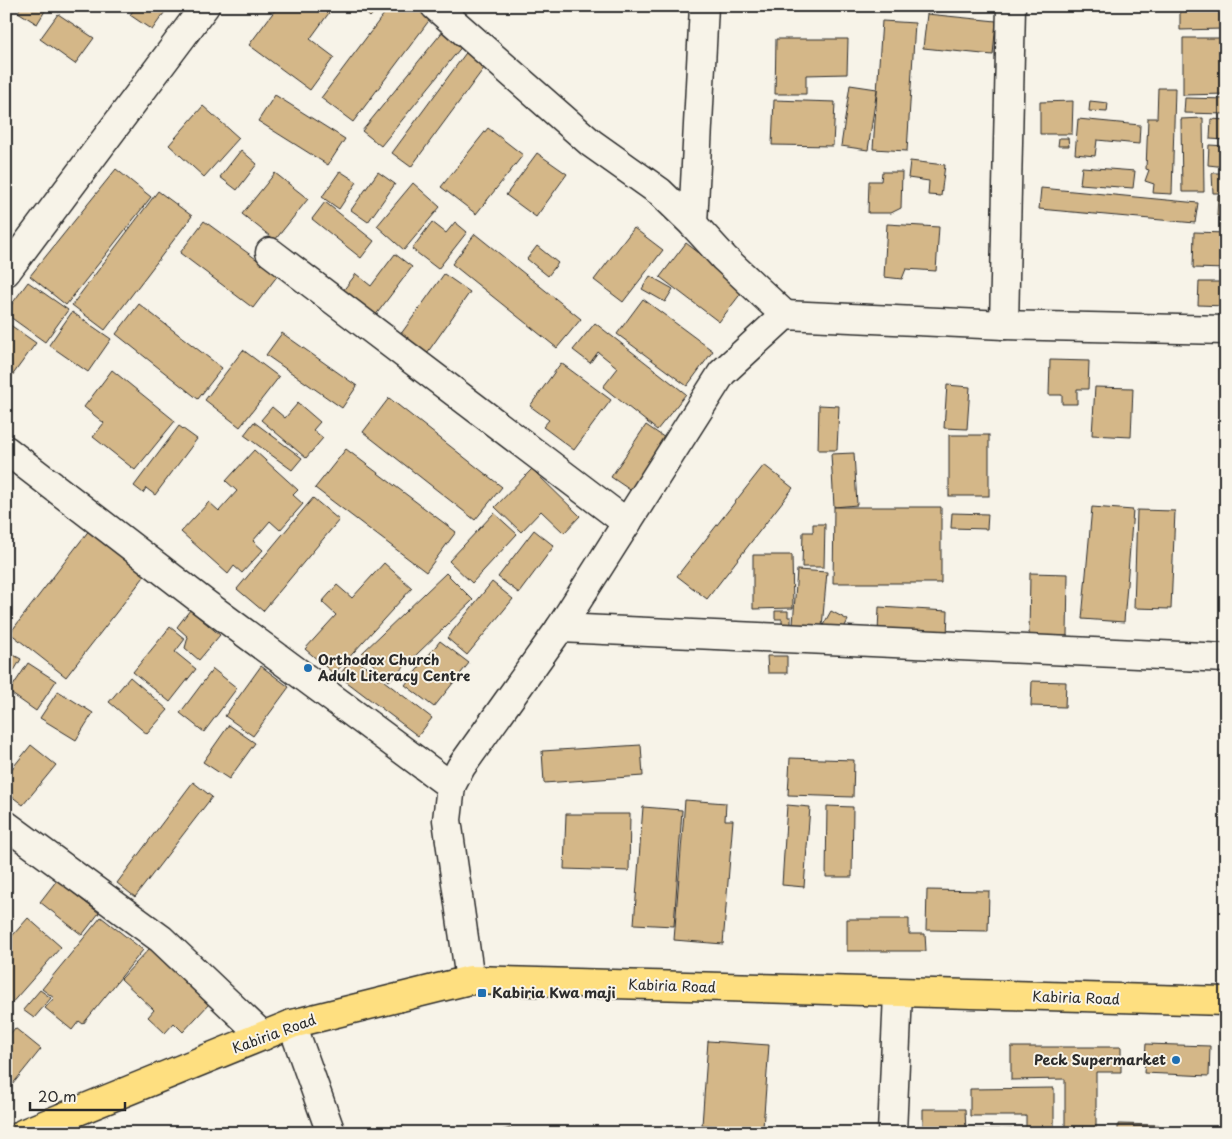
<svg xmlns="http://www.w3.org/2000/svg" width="1232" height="1139" font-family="'Playpen Sans',sans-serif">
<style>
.building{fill:#d4b788;stroke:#2b2b2b}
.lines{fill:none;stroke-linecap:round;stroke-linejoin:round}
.minor-casing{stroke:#2b2b2b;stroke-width:31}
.major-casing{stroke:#2b2b2b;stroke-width:31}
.minor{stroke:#f7f3e8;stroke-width:28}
.major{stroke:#fedf80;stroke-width:28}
.poi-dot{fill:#1f6fb2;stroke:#f7f3e8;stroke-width:2}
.labels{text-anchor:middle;stroke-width:4;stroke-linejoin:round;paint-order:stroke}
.poi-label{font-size:14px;font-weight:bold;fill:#2b2b2b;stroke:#f7f3e8;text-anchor:start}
.street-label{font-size:14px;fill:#2b2b2b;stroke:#f7f3e8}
</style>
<rect width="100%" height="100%" fill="#f7f3e8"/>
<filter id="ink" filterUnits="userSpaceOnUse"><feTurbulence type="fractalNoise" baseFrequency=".02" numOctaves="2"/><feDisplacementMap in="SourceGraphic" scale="10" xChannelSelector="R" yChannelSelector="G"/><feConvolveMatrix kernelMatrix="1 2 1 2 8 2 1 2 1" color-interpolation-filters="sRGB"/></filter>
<g filter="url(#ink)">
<g class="building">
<path d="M21 6H48L37 24 18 12Z"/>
<path d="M136 6H169L152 30 130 15Z"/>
<path d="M278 6H334L310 39 334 57 310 90 249 45Z"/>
<path d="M358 6H380L370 17Z"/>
<path d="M390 6H416L431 18 353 122 321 98Z"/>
<path d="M1180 6H1222V29L1180 30Z"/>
<path d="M58 14 94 38 75 64 40 39Z"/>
<path d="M927 14 996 21 993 55 923 48Z"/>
<path d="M882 21 915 23 907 151 873 149Z"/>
<path d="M444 30 463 45 381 146 362 131Z"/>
<path d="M1183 38H1226V94L1183 95Z"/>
<path d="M776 39H848L847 74 806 75V94H775Z"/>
<path d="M468 50 487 64 411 167 392 153Z"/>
<path d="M850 85 877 89 868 150 841 146Z"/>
<path d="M1158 88H1175L1172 194 1153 193 1154 184 1145 181 1149 170 1146 169 1148 118H1157Z"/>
<path d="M275 95 345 139 328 165 258 121Z"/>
<path d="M1185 98 1226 99V114L1184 113Z"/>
<path d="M774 100 835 102 833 146 772 145Z"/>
<path d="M1073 101 1072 134H1040V102Z"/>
<path d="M1090 101 1108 103 1107 112 1089 111Z"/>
<path d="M203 106 239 138 204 177 169 145Z"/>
<path d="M1203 118 1204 192H1182L1181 119Z"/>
<path d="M1078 119 1140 125 1139 144 1097 140 1095 156 1075 154Z"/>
<path d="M1211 119 1226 120V140L1210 139Z"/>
<path d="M488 128 523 155 476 214 441 187Z"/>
<path d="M1059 138H1068L1069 146H1058Z"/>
<path d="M1209 145 1226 146V167L1208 165Z"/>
<path d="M241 150 257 164 237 190 220 177Z"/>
<path d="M537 153 567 174 536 217 506 195Z"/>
<path d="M910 161 945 165 941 196 928 195 929 181 908 178Z"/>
<path d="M1082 167 1135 171 1133 188 1080 184Z"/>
<path d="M116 169 151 197 66 305 30 276Z"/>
<path d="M340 171 357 182 339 209 322 197Z"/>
<path d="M378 172 395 184 368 222 351 210Z"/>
<path d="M882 172H902L901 208 891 213H868L869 181H881Z"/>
<path d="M275 173 308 199 275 240 242 214Z"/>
<path d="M1212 173H1226V193H1213Z"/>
<path d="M413 183 440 207 404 250 377 226Z"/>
<path d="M1041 188 1198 203 1195 223 1039 209Z"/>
<path d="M158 191 192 216 105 330 72 305Z"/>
<path d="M1218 195H1226V216H1217Z"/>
<path d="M325 202 374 241 361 258 312 219Z"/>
<path d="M204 221 278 275 253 308 180 253Z"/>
<path d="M432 222 446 233 455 222 467 232 438 269 412 249Z"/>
<path d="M887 224 939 227 936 271 906 269 902 279 884 277Z"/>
<path d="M634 228 663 250 623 302 594 280Z"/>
<path d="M1194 232 1226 233V269L1193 268Z"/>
<path d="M475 234 581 319 557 348 452 264Z"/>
<path d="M686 243 745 288 719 322 660 277Z"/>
<path d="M537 246 558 263 548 276 527 259Z"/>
<path d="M395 254 412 267 375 316 342 292 356 274 371 286Z"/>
<path d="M444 274 470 292 425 356 398 338Z"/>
<path d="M650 276 673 289 665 302 642 289Z"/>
<path d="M28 282 68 310 45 342 6 314V312Z"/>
<path d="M1199 282H1226V306L1198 305Z"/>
<path d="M643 299 713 351 687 386 617 334Z"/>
<path d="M139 304 222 368 198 399 116 334Z"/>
<path d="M72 312 111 339 88 372 49 345Z"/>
<path d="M6 322 36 343 6 384Z"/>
<path d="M595 323 686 394 657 430 603 387 618 368 598 352 590 363 573 350Z"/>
<path d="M282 333 357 386 342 408 266 355Z"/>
<path d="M243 350 279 377 240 427 205 400Z"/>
<path d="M1050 360 1089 361 1088 389H1077V404H1062V395H1049Z"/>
<path d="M561 363 611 400 574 450 543 427 549 420 530 406Z"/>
<path d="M112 370 175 421 135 470 93 437 104 423 84 407Z"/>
<path d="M947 385 970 387 967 429 944 428Z"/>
<path d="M1095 387 1133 388 1131 437 1092 435Z"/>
<path d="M389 398 502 487 475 520 363 432Z"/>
<path d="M298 403 320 422 313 430 323 438 306 458 261 420 272 407 285 418Z"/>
<path d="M819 405 839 406 837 450H818Z"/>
<path d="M254 422 302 458 292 470 244 435Z"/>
<path d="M646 425 671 442 636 494 611 477Z"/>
<path d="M179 426 197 439 155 495 146 488 143 493 134 486Z"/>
<rect x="949" y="435" width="40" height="61"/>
<path d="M346 449 456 532 426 572 315 488Z"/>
<path d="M254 450 298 490 293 495 303 504 280 530 270 521 253 541 263 550 242 573 234 566 228 574 181 532 209 502 219 511 237 491 226 481Z"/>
<path d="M854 453 857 505 834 507 831 454Z"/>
<path d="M764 465 793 488 707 599 677 576Z"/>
<path d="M532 469 580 516 564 533 541 511 521 532 495 507Z"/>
<path d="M313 498 339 520 263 611 237 589Z"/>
<path d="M834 507H941V583H833Z"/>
<path d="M1092 507 1133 510 1124 622 1082 619Z"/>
<path d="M1137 510 1175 511 1171 609 1134 608Z"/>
<path d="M494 513 517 534 472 583 449 561Z"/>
<path d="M952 513 988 514 987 529 951 528Z"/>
<path d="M813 524H825L824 567H802L803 532H813Z"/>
<path d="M90 529 147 573 66 677 10 633Z"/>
<path d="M534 530 554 546 519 593 498 577Z"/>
<path d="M753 555H792L793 608 753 609Z"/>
<path d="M384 563 412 588 334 674 305 649 336 615 322 602 337 585 352 598Z"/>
<path d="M797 570 827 572 822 627 793 625Z"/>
<path d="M446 573 473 600 389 681 362 653Z"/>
<path d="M1030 573 1068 574 1067 636H1029Z"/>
<path d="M492 582 513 599 467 655 447 638Z"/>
<path d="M879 607 948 611 947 637 878 634Z"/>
<path d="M190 610 220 635 199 660 185 648 188 637 177 627Z"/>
<path d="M775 611H788V617H791V631H782V619H775Z"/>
<path d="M831 611 848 620 840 636 822 627Z"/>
<path d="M170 627 185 639 175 652 196 669 170 702 133 672Z"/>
<path d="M440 641 469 663 434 707 405 685Z"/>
<path d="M6 651 21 659 6 684Z"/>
<path d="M767 656H787V673H768Z"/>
<path d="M353 657 432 718 418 736 339 676Z"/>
<path d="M28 663 56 681 36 711 9 692Z"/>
<path d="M261 666 289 687 253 736 225 716Z"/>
<path d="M213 669 237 688 204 732 180 713Z"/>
<path d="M130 677 168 710 147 734 109 702Z"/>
<path d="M1032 681 1066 682 1065 707 1031 706Z"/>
<path d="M58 691 93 713 76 740 40 718Z"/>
<path d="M229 725 255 743 229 779 203 762Z"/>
<path d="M31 745 56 765 23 805 6 792V776Z"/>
<path d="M641 745 643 776 544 783 542 751Z"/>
<path d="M790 758 854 760 853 797 788 795Z"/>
<path d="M193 782 212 797 135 897 117 883Z"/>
<path d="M685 800 726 803 725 820H733L723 944 674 940Z"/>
<path d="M787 805 810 807 804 887 782 885Z"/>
<path d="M827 806 853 807 852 877H826Z"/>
<path d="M643 807 682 810 674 926 634 924Z"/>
<path d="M566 814H630L629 871 564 869Z"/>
<path d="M57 880 99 913 82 935 40 902Z"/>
<path d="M927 890 989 891 988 931 926 930Z"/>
<path d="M101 917 143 950 83 1024 79 1021 72 1030 45 1008 54 998 42 989Z"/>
<path d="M28 918 61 947 9 1006 6 1003V943Z"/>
<path d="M847 919H909V934H925L926 951H847Z"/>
<path d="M150 948 209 1004 183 1032 174 1023 165 1033 148 1017 154 1010 121 979Z"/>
<path d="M40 990 51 998 34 1018 23 1010Z"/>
<path d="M15 1028 41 1049 12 1085 6 1081V1039Z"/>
<path d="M708 1041 769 1045 763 1128 702 1125Z"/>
<path d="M1146 1044 1210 1046 1209 1076 1144 1073Z"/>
<path d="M1011 1047H1121V1072H1096V1133H1065V1079L1011 1080Z"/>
<path d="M1054 1088V1133H966V1130L1026 1129V1116H970V1089Z"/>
<path d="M923 1109H965L966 1133H923Z"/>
<path d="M1118 1124 1159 1125V1133H1118Z"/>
<path d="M510 1128 512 1133H494Z"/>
</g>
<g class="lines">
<g class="minor-casing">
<g id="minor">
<path d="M435 6 591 143 660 192 693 224 724 258 785 315"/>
<path d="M693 224 704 6"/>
<path d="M270 252 627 523"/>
<path d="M6 272 205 6"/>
<path d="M1004 325 1011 6"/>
<path d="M6 450 206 604 451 786"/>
<path d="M560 628 1226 658"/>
<path d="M6 825 161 939 263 1036"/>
<path d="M470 980 447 820 451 786 461 767 560 628 722 373 785 315 1004 325 1226 330"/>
<path d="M292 1024 331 1133"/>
<path d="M892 1133 898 993"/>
</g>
</g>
<g class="major-casing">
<path id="major" d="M24 1133 292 1024 470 980 1226 1001"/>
</g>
<use href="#minor" class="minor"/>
<use href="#major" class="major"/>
</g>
</g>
<g class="poi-dot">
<circle cx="308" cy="668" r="5"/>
<rect x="477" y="988" width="10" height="10" rx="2.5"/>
<circle cx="1176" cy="1060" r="5"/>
</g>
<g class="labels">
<g class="poi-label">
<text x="318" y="665">Orthodox Church<tspan x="318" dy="16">Adult Literacy Centre</tspan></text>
<text x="492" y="998">Kabiria Kwa maji</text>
<text x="1166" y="1065" text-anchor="end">Peck Supermarket</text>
</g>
<g class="street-label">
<text transform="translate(672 986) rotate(2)" y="5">Kabiria Road</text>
<text transform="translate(1076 998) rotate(2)" y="5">Kabiria Road</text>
<text transform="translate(274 1034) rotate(-20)" y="5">Kabiria Road</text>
</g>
</g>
<rect width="1232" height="1139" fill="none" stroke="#f7f3e8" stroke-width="25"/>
<rect x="12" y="12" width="1207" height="1114" fill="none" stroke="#2b2b2b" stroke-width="2" filter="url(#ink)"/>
<path d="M30 1102v8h95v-8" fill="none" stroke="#2b2b2b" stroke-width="2.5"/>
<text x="38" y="1102" font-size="15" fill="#2b2b2b" stroke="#f7f3e8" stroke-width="4" paint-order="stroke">20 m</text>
</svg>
